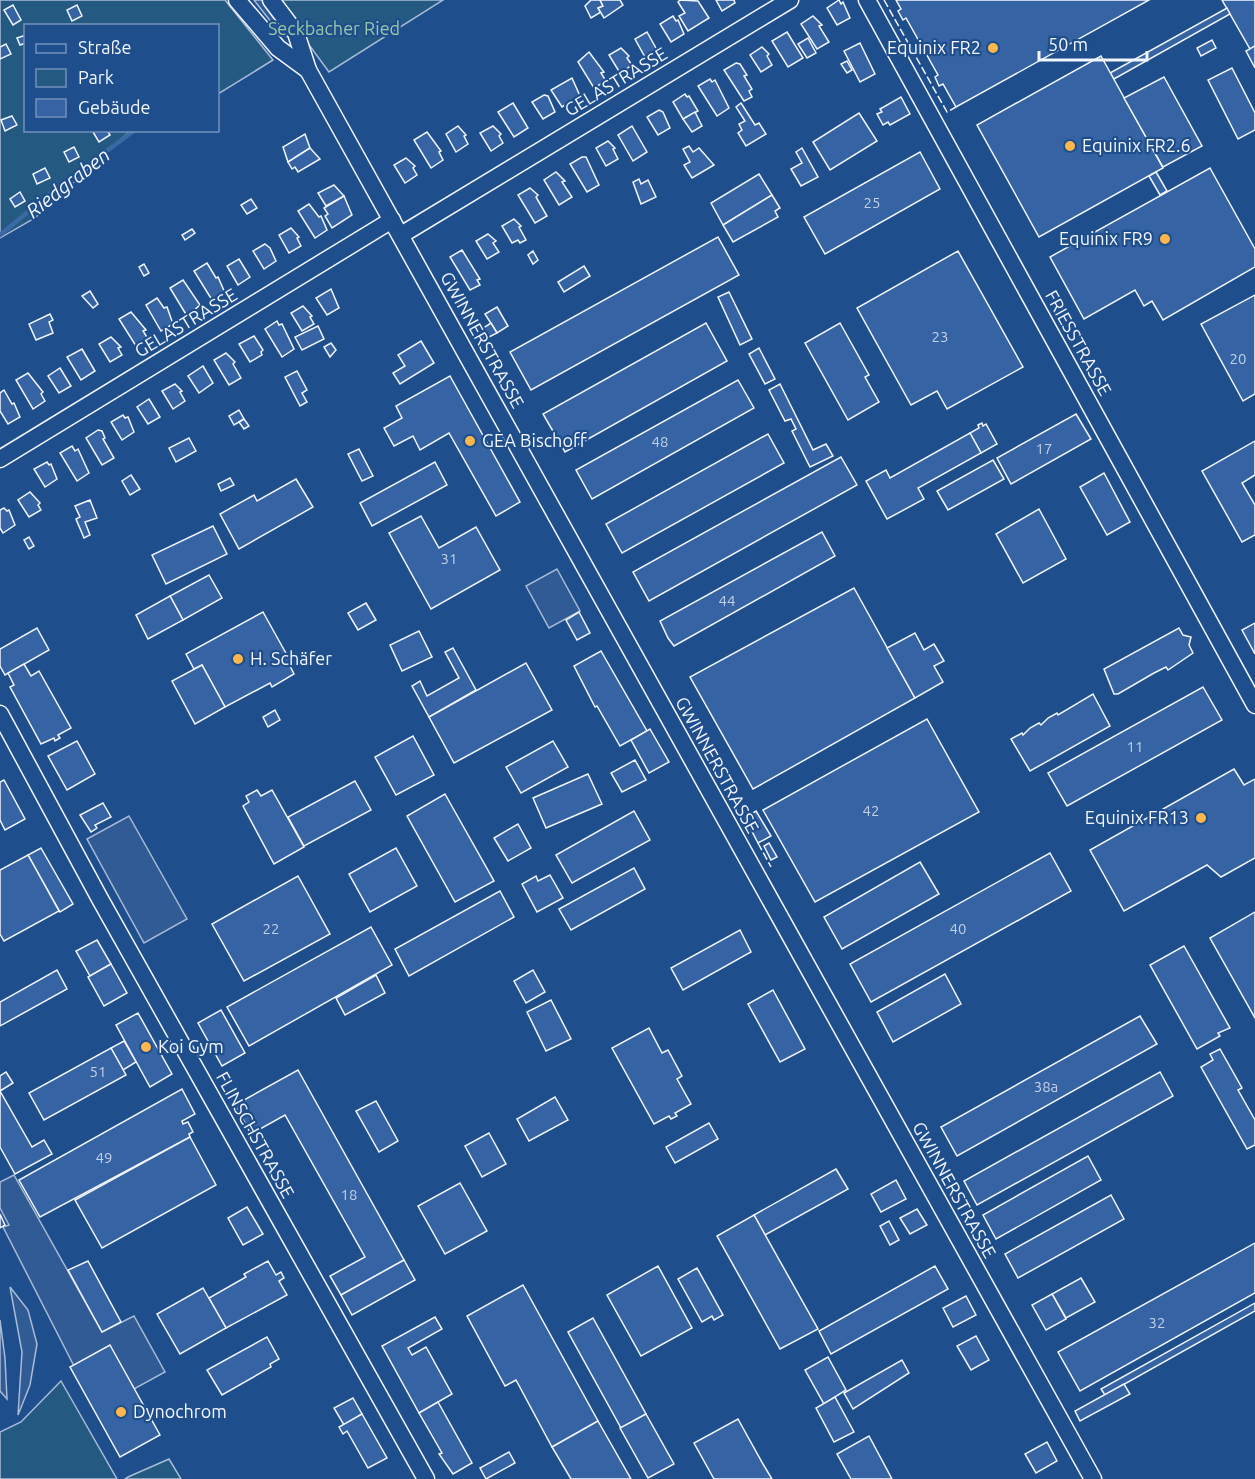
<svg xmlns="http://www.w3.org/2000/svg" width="1255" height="1479" font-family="Ubuntu,sans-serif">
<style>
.green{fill:#245a82;stroke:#a8bbd7;stroke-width:1.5}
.parking{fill:#305b95;stroke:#a8bbd7;stroke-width:1.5}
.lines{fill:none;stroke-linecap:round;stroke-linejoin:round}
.stream{stroke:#3b69a3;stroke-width:4.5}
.building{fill:#3563a3;stroke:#f2f6ff;stroke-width:1.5}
.minor-casing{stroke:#f2f6ff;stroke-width:19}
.minor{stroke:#1f4e8c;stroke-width:16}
.fence{stroke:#f2f6ff;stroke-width:1.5;stroke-dasharray:8 3;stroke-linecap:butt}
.poi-dot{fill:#ffb74d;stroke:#1f4e8c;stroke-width:2}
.labels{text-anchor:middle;stroke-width:4.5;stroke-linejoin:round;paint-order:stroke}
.number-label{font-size:15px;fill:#c3d1e8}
.park-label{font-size:18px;fill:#97c8a6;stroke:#1f4e8c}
.poi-label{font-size:18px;fill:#f2f6ff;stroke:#1f4e8c;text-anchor:start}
.street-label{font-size:18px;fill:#f2f6ff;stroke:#1f4e8c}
.water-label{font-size:20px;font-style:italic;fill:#f2f6ff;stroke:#1f4e8c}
</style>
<rect width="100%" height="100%" fill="#1f4e8c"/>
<g class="green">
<path d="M0 0H225L273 60 218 94V26H26V130L130 131 35 218 0 238Z"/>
<path d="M276 0H443L329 72Z"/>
<path d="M61 1381 117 1479H0V1432L21 1422Z"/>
<path d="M169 1459 181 1479H125L128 1477Z"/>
</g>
<g class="parking">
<path d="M254 0H264L294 37 282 36Z"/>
<path d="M557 569 580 611 549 628 526 586Z"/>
<path d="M129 816 187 919 144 943 87 839Z"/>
<path d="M14 1175 102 1332 134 1316 165 1372 134 1389 74 1366 3 1227 9 1225 0 1208V1182Z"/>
<path d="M10 1287 28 1310 37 1344 30 1385 18 1415 22 1352Z"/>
<path d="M0 1320 5 1358 7 1399 0 1391Z"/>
</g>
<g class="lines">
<path class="stream" d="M0 235 57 188 135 130"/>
</g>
<g class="building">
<path d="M591 0H600L603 6 598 8 601 12 591 18 585 6Z"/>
<path d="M600 0H620L623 5 604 18 598 8 603 6Z"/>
<path d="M680 0 698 1 709 18 688 31 679 16 685 13 678 2Z"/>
<path d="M716 0H734L735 3 722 11Z"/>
<path d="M839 0 841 4 843 2 850 18 837 25 827 8Z"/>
<path d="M896 0H1149L956 107 943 84 939 86 935 77 938 75 906 18 903 20 898 11 901 9Z"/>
<path d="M1222 0H1255V46L1250 49Z"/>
<path d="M13 5 21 20 13 25 4 10Z"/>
<path d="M77 5 82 16 72 21 67 10Z"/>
<path d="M1227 8 1230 14 1114 79 1110 73Z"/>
<path d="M673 16 676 21 678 20 684 34 671 42 660 24Z"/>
<path d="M813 16 822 25 819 26 829 42 817 49 801 24Z"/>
<path d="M647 32 657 50 645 57 635 39Z"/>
<path d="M787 32 803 58 788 67 772 41Z"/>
<path d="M26 35V43L20 45 17 38Z"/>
<path d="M808 38 816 53 807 58 798 44Z"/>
<path d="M1212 40 1216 48 1201 56 1197 48Z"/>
<path d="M860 43 875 74 860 82 844 51Z"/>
<path d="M6 44 11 54 0 59V47Z"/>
<path d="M1255 46V68L1246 51Z"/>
<path d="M762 47 769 54 767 56 772 65 761 72 750 55Z"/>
<path d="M621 48 629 56 627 58 632 65 620 73 609 55Z"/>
<path d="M589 52 604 72 601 73 606 81 594 88 578 62Z"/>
<path d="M1101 56 1163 168 1039 237 977 125Z"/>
<path d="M847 61 852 70 847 73 841 64Z"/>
<path d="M736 63 740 64 747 75 744 76 752 89 749 91 752 97 744 101 724 70Z"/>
<path d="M1232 68 1255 113V130L1238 139 1208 80Z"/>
<path d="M1164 77 1202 146 1163 167 1124 98Z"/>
<path d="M572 78 580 96 562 107 551 90Z"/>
<path d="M710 79 712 82 715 80 729 108 717 116 698 86Z"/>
<path d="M685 94 687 97 689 96 698 111 683 119 673 102Z"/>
<path d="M544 95 548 96 555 112 543 119 532 102Z"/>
<path d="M901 97 910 114 890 125 888 122 883 125 877 114 882 112 880 109Z"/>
<path d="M513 103 528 128 514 137 498 112Z"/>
<path d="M741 103 755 125 759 123 766 134 746 146 738 133 742 130 739 124 745 121 736 107Z"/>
<path d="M659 110 663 112 670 128 658 135 647 117Z"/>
<path d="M695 112 702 126 692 132 683 119Z"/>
<path d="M859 113 877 141 830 170 813 142Z"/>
<path d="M12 116 17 125 5 131 1 120Z"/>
<path d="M458 126 466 135 464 136 468 144 456 152 446 134Z"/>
<path d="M493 126 501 134 499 136 503 143 491 151 480 133Z"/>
<path d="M632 126 647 152 633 161 618 135Z"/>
<path d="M96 130H107L110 135 99 142 93 132Z"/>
<path d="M427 132 441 151 439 152 443 160 431 168 414 140Z"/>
<path d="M305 134 310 148 288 162 283 147Z"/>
<path d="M608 141 615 148 613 149 618 159 606 166 596 148Z"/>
<path d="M689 146 693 152 699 148 714 165 692 178 684 165 690 162 683 149Z"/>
<path d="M74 147 79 157 69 162 64 152Z"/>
<path d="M310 148 320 159 298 172 295 167 292 169 288 162Z"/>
<path d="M802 148 818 177 801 186 791 169 802 163 796 152Z"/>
<path d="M920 152 940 189 825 254 804 217Z"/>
<path d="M582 157H586L599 185 587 192 570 164Z"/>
<path d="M406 158 415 166 413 168 417 175 405 183 394 165Z"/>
<path d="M45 168 50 178 37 184 33 174Z"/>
<path d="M1210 168 1255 249V267L1163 320 1152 301 1144 306 1135 290 1084 319 1050 257Z"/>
<path d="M556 172 565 181 562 182 572 197 559 205 544 180Z"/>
<path d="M1156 172 1167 191 1160 195 1149 176Z"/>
<path d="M759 174 772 195 723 225 711 203Z"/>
<path d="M639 179 641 184 648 180 656 197 641 204 633 182Z"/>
<path d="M334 185 344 196 326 206 318 193Z"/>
<path d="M530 188 538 195 536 197 547 216 535 223 518 195Z"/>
<path d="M20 192 25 201 15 207 10 199Z"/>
<path d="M772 195 780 208 775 211 778 217 733 242 723 225Z"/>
<path d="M344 196 352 215 332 228 325 216 328 214 324 208Z"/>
<path d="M251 199 257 208 247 214 241 205Z"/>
<path d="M309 204 319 217 321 216 327 230 315 238 298 211Z"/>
<path d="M514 219 521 226 519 227 526 240 520 243 518 240 512 243 502 226Z"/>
<path d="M291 228 299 237 297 238 301 246 289 253 279 235Z"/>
<path d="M192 229 195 233 185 240 182 235Z"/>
<path d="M488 234 496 241 493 243 499 252 487 259 476 241Z"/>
<path d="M718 237 739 275 531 390 510 352Z"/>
<path d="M265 244 270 248 276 261 264 269 253 251Z"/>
<path d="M462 250 480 279 477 280 480 285 470 290 450 257Z"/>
<path d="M533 251 538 260 533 264 528 255Z"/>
<path d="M958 251 1023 367 947 409 937 391 911 405 857 308Z"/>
<path d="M239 259 250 277 238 285 227 266Z"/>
<path d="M207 263 216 278 218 277 225 293 212 300 194 271Z"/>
<path d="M144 264 149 273 144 276 139 267Z"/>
<path d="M584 266 590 276 564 292 558 282Z"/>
<path d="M183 280 200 305 187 316 170 288Z"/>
<path d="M331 289 339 308 327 315 316 298Z"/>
<path d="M90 291 98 304 93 308 82 296Z"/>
<path d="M729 292 752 339 740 345 718 297Z"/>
<path d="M1255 295V394L1243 401 1201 324Z"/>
<path d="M157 298 164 308 167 307 173 324 161 331 146 305Z"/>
<path d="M303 306 312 316 310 317 314 324 302 331 291 313Z"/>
<path d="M497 307 508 326 497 333 485 314Z"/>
<path d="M131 312 146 330 143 331 148 339 136 346 119 319Z"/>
<path d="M50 314 53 320 49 322 53 333 36 340 29 324Z"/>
<path d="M277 321 279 325 282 324 294 349 282 357 265 329Z"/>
<path d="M491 323 497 333 485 339 480 330Z"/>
<path d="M706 323 727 361 565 452 543 414Z"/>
<path d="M840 323 869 375 865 377 879 402 848 420 805 343Z"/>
<path d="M318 326 324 339 302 350 295 337Z"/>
<path d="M254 336 263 350 261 352 262 355 250 362 239 344Z"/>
<path d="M111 337 121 347 118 348 122 355 110 362 99 344Z"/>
<path d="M421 341 434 363 400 384 393 373 405 366 398 355Z"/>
<path d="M331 343 336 350 330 357 324 347Z"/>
<path d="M759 348 775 379 765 384 749 354Z"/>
<path d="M82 349 95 371 81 380 67 357Z"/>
<path d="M226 353 235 362 233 364 241 378 229 385 214 360Z"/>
<path d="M203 366 213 383 199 393 188 376Z"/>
<path d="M60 368 71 386 59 393 48 376Z"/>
<path d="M297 371 307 390 302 393 307 402 300 406 285 377Z"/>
<path d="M28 373 43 392 41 394 45 401 33 409 16 380Z"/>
<path d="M450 376 520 502 496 516 449 433 420 450 413 436 394 446 384 428 402 418 396 406Z"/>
<path d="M738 380 754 408 592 499 576 470Z"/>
<path d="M175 384 182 391 180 392 185 401 173 409 162 391Z"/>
<path d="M780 384 813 450 826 444 833 456 810 467 792 431 796 429 791 419 785 421 769 390Z"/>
<path d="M4 390 12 404 14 403 20 417 8 424 0 411V393Z"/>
<path d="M149 399 160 417 148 424 137 407Z"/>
<path d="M239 410 244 419 234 425 229 416Z"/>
<path d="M1076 414 1091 439 1011 484 997 458Z"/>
<path d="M123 415 125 418 128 417 134 432 122 440 111 422Z"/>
<path d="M244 419 249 426 244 429 239 422Z"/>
<path d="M982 423 983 426 986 424 997 444 981 453 970 433 979 428 978 425Z"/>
<path d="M98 430 102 431 105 438 103 439 114 458 102 465 86 438Z"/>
<path d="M970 433 981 453 918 488 924 499 887 519 866 481 886 470 890 478Z"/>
<path d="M768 434 784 463 622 553 606 524Z"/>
<path d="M189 438 196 451 176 462 169 448Z"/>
<path d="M1255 441V475L1242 483 1255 505V535L1242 542 1202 471Z"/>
<path d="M72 446 75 451 78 449 89 473 77 481 60 453Z"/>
<path d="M359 449 373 476 362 481 348 454Z"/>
<path d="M841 457 857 485 649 601 633 572Z"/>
<path d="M993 460 1004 479 948 510 937 491Z"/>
<path d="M47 462 49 465 51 464 57 479 45 487 34 469Z"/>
<path d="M435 462 447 485 372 526 360 503Z"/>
<path d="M1104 473 1130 522 1107 535 1080 487Z"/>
<path d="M131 475 140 489 130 495 122 481Z"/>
<path d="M230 478 234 485 221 491 218 484Z"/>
<path d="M296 479 313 507 239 549 220 514 254 495 257 501Z"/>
<path d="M30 492 40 503 38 505 41 510 29 517 18 500Z"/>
<path d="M90 500 97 518 85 522 90 535 84 538 76 519 80 517 75 506Z"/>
<path d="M4 508 7 511 9 510 15 525 3 533 0 528V510Z"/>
<path d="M1039 509 1066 559 1023 583 996 534Z"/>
<path d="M421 516 439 548 476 527 500 570 431 609 389 533Z"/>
<path d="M213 526 227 554 166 584 152 555Z"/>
<path d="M822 532 835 556 674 646 668 638 660 621Z"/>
<path d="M29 537 34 546 29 549 24 540Z"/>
<path d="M209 575 222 598 183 620 170 596Z"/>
<path d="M854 588 915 698 753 789 690 677Z"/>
<path d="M170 596 183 620 148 639 136 615Z"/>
<path d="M366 603 376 620 358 630 348 613Z"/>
<path d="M263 612 292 664 290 666 294 674 272 687 270 683 225 707 202 665 194 669 186 654Z"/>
<path d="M579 612 590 633 577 640 566 620Z"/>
<path d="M1255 623V654L1242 630Z"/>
<path d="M37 628 49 650 5 675 0 666V649Z"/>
<path d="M1179 628 1183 635 1191 637 1189 645 1193 653 1168 670 1166 667 1154 673 1118 694H1114L1104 669Z"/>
<path d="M419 631 432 657 402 671 390 645Z"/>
<path d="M915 633 924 650 934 644 944 661 934 666 943 682 915 698 887 648Z"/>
<path d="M453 648 476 690 429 717 412 686 420 681 427 696 459 678 445 652Z"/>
<path d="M601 651 647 731 620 746 597 706 595 707 574 666Z"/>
<path d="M526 663 552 710 454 763 429 717Z"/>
<path d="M24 664 31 676 39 671 71 728 58 735 60 738 55 741 54 738 41 744 10 687 14 685 8 673Z"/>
<path d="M202 665 225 707 195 724 172 681Z"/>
<path d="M1203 687 1222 720 1067 806 1048 773Z"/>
<path d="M1093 694 1110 726 1030 771 1011 739 1022 733 1023 735 1030 728 1039 723 1041 725 1048 718 1057 713 1058 715Z"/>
<path d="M275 710 280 720 268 727 263 717Z"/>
<path d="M927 719 979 812 815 902 763 810Z"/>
<path d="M650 729 669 762 649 773 631 740Z"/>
<path d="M413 736 434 775 396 795 375 757Z"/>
<path d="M77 741 95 774 67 790 48 756Z"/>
<path d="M553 741 568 767 521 793 506 767Z"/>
<path d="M635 760 646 780 622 792 611 773Z"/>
<path d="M1234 769 1244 785 1255 779V858L1221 877 1207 865 1124 911 1090 850Z"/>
<path d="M588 774 602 804 546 828 533 798Z"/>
<path d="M4 780 25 819 5 830 0 820V782Z"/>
<path d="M355 781 371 810 304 846 288 817Z"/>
<path d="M257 790 261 796 272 790 304 847 274 864 243 806 249 802 246 796Z"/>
<path d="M445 794 494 881 455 902 407 816Z"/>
<path d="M103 803 111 817 95 825 97 828 91 832 80 815Z"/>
<path d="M634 811 650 840 572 883 556 855Z"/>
<path d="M756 811 771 836 758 843 745 818Z"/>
<path d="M518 824 531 848 508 861 494 838Z"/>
<path d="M769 843 777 857 771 860 764 846Z"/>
<path d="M41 848 73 904 60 912 28 855Z"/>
<path d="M396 848 417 886 370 912 349 874Z"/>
<path d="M1050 853 1071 891 871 1002 850 964Z"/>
<path d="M28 855 59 911 4 941 0 934V870Z"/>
<path d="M920 862 939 894 842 949 824 917Z"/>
<path d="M634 868 645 889 571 930 559 909Z"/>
<path d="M550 875 563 898 537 912 522 884 536 876 538 881Z"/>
<path d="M298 876 330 934 244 981 212 924Z"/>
<path d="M500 891 514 917 409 976 395 949Z"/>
<path d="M1255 912V1018L1210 938Z"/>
<path d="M371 927 392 965 249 1046 227 1007Z"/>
<path d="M740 930 751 952 683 990 671 968Z"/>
<path d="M97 940 111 964 90 976 76 951Z"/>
<path d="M1184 946 1230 1028 1218 1033 1220 1036 1197 1049 1150 965Z"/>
<path d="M111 964 127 993 104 1006 88 977Z"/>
<path d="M57 970 67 989 0 1026V1002Z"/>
<path d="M533 970 545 992 526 1003 514 981Z"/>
<path d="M945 974 961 1004 893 1042 877 1012Z"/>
<path d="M376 975 385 993 345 1015 336 998Z"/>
<path d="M773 990 805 1049 780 1062 748 1004Z"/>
<path d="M551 1000 571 1039 546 1051 527 1012Z"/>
<path d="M221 1010 245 1053 222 1066 198 1023Z"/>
<path d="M138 1013 172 1074 150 1087 116 1025Z"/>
<path d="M1140 1016 1157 1044 957 1156 941 1127Z"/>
<path d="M649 1028 662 1053 668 1050 682 1076 677 1079 691 1104 675 1113 677 1116 671 1119 669 1116 654 1124 612 1048Z"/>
<path d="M124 1041 136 1062 123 1070 111 1048Z"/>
<path d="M111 1048 126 1075 44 1120 29 1093Z"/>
<path d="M1220 1049 1242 1088 1238 1090 1255 1120V1145L1247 1149 1201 1067 1213 1060 1210 1054Z"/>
<path d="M298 1070 404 1260 341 1295 330 1276 365 1257 285 1115 251 1134 235 1105Z"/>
<path d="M6 1072 13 1083 0 1091V1076Z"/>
<path d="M1160 1072 1173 1096 977 1205 964 1181Z"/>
<path d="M182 1089 195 1114 182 1121 183 1124 188 1122 193 1132 189 1134 190 1137 40 1217 19 1180Z"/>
<path d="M0 1091 32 1147 44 1140 52 1154 15 1174 0 1147Z"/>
<path d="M555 1097 568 1120 529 1141 517 1119Z"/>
<path d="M376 1101 398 1141 379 1152 356 1111Z"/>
<path d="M709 1123 718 1139 675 1163 666 1147Z"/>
<path d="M489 1133 506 1164 482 1177 465 1146Z"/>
<path d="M190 1137 216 1185 102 1248 75 1200Z"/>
<path d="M1088 1156 1101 1180 996 1239 983 1215Z"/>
<path d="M836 1169 848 1189 765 1235 754 1215Z"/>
<path d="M896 1180 906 1199 881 1212 871 1194Z"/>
<path d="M460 1183 487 1231 445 1254 418 1206Z"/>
<path d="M1111 1195 1124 1219 1018 1278 1005 1254Z"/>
<path d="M247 1207 263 1234 243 1245 228 1218Z"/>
<path d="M917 1209 927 1225 910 1234 900 1218Z"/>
<path d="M0 1214 5 1225 0 1228Z"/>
<path d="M754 1215 818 1329 780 1349 717 1236Z"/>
<path d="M889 1221 899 1240 890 1245 880 1226Z"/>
<path d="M1255 1243V1293L1080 1391 1058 1352Z"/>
<path d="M404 1260 415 1280 352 1315 341 1295Z"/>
<path d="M88 1261 121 1322 102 1332 68 1270Z"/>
<path d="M268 1261 276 1275 281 1272 284 1278 279 1281 287 1295 226 1328 209 1298 246 1277 244 1274Z"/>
<path d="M658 1266 692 1328 641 1356 607 1295Z"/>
<path d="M935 1266 948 1289 831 1354 819 1331Z"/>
<path d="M697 1268 723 1315 714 1320 712 1316 702 1322 678 1279Z"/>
<path d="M1081 1278 1095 1302 1066 1318 1052 1294Z"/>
<path d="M523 1285 598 1421 552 1447 516 1380 505 1386 467 1316Z"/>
<path d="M203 1288 226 1328 180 1354 157 1314Z"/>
<path d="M1052 1294 1066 1319 1046 1330 1032 1305Z"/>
<path d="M966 1296 976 1315 953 1327 943 1308Z"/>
<path d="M1255 1303V1311L1105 1395 1101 1389Z"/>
<path d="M435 1317 442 1329 408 1348 412 1355 426 1347 452 1394 419 1413 382 1346Z"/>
<path d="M593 1318 646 1414 621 1428 568 1332Z"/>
<path d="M976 1336 989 1360 971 1370 957 1346Z"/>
<path d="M267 1337 279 1359 270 1364 271 1367 222 1395 207 1370Z"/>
<path d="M110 1345 160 1435 120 1457 70 1367Z"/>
<path d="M828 1357 846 1390 824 1404 805 1370Z"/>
<path d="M902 1360 909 1373 853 1409 844 1393Z"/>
<path d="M1124 1384 1130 1394 1080 1421 1075 1411Z"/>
<path d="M835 1397 854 1432 834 1442 816 1408Z"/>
<path d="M353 1398 362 1414 344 1425 334 1408Z"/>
<path d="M438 1402 472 1463 453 1474 439 1454 442 1453 419 1413Z"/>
<path d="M362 1414 387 1458 368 1468 347 1431 343 1434 339 1427Z"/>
<path d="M646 1414 674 1464 648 1478 620 1428Z"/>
<path d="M738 1419 763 1464 772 1479H714L694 1443Z"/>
<path d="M598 1421 631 1479H571L552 1447Z"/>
<path d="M869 1436 892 1479H851L837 1454Z"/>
<path d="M1047 1442 1057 1461 1036 1473 1025 1454Z"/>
<path d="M509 1452 515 1463 486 1479 480 1468Z"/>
</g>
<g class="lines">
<g class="minor-casing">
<g id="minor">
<path d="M237 0 278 48 308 70"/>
<path d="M271 0 296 33 308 70 1093 1479"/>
<path d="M867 0 1255 705"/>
<path d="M401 235 790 0"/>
<path d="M0 459 392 220"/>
<path d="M0 714 100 899 426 1479"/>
</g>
</g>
<use href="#minor" class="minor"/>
<g class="fence">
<path d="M884 0 947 112 956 107"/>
<path d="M758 843 771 867"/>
</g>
</g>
<g class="poi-dot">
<circle cx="993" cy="48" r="6"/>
<circle cx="1070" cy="146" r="6"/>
<circle cx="1165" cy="239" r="6"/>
<circle cx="470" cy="441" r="6"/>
<circle cx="238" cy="659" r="6"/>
<circle cx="1201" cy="818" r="6"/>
<circle cx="146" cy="1047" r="6"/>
<circle cx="121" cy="1412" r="6"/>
</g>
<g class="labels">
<g class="number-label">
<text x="872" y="208">25</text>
<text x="940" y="342">23</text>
<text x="1238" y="364">20</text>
<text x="660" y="447">48</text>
<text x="1044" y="454">17</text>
<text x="449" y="564">31</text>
<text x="727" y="606">44</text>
<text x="1135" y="752">11</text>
<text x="871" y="816">42</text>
<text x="271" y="934">22</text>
<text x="958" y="934">40</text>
<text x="98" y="1077">51</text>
<text x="1046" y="1092">38a</text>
<text x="104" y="1163">49</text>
<text x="349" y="1200">18</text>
<text x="1157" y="1328">32</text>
</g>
<g class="park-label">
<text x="334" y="35">Seckbacher Ried</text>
</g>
<g class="poi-label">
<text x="981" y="54" text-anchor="end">Equinix FR2</text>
<text x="1082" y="152">Equinix FR2.6</text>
<text x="1153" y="245" text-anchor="end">Equinix FR9</text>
<text x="482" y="447">GEA Bischoff</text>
<text x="250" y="665">H. Schäfer</text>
<text x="1189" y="824" text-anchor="end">Equinix FR13</text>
<text x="158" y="1053">Koi Gym</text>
<text x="133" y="1418">Dynochrom</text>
</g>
<g class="street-label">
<text transform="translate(616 82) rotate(-31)" y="6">GELASTRASSE</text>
<text transform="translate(186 323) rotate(-31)" y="6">GELASTRASSE</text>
<text transform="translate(482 340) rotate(61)" y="6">GWINNERSTRASSE</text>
<text transform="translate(1078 343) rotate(61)" y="6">FRIESSTRASSE</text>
<text transform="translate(717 765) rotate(61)" y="6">GWINNERSTRASSE</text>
<text transform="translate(255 1135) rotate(61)" y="6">FLINSCHSTRASSE</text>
<text transform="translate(954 1190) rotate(61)" y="6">GWINNERSTRASSE</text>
</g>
<g class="water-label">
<text transform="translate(68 183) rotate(-38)" y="7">Riedgraben</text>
</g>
</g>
<rect x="24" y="24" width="195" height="108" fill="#1f4e8c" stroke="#7391ba" stroke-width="1.5"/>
<rect x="36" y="44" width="30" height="9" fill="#1f4e8c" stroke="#7391ba" stroke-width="1.5"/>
<text x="78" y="54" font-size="18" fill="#f2f6ff">Straße</text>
<rect x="36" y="69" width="30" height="18" fill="#245a82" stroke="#7391ba" stroke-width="1.5"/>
<text x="78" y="84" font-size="18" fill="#f2f6ff">Park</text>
<rect x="36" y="99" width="30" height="18" fill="#3563a3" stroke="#7391ba" stroke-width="1.5"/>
<text x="78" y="114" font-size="18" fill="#f2f6ff">Gebäude</text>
<path d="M1039 51v9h108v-9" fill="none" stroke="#f2f6ff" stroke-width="3"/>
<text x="1048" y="51" font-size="18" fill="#f2f6ff" stroke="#1f4e8c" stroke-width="4.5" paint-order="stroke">50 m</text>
</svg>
